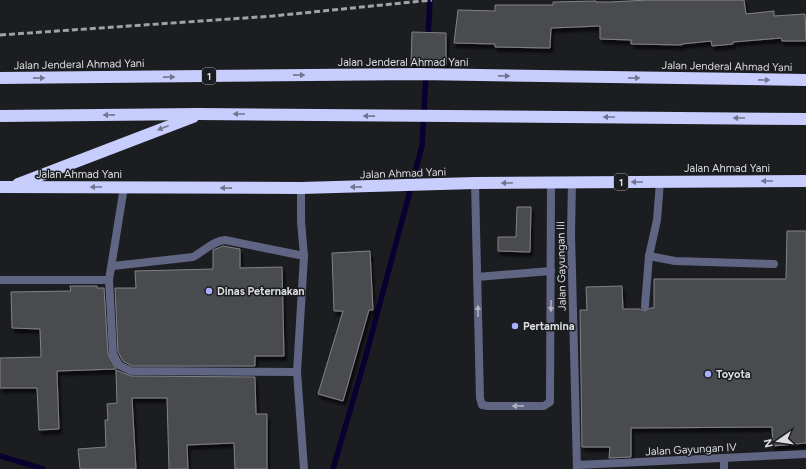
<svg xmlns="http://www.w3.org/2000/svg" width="806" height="469" font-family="Figtree,sans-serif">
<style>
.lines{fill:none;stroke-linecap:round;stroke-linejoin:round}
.stream{stroke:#08012f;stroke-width:5.5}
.building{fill:#4a4b50;stroke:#818288;filter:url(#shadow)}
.lane{stroke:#616584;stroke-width:8}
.street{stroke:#616584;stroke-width:8}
.highway{stroke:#c7cdfd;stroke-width:12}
.rail{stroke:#a1a2a6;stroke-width:3;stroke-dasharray:6 3;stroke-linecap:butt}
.oneway{fill:#72758f}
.oneway2{fill:#b0b2bf}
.poi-dot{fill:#a9b0fc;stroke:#1c1d21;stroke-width:1.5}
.labels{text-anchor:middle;stroke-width:3;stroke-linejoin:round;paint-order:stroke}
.shield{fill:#1c1d21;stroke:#a2a3a6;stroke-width:1}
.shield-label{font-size:10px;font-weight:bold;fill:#dbdcdf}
.street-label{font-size:11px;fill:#dbdcdf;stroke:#1c1d21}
.poi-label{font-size:11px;font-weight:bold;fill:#dbdcdf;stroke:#1c1d21;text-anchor:start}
</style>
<defs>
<filter id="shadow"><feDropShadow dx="2.5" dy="4.5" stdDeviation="1" flood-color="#0009"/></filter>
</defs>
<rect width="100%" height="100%" fill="#1c1d21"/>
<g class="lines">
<g class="stream">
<path d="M428 39 430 0"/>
<path d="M0 456 43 469"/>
<path d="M333 469 365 359 422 146 427 57"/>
</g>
</g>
<g class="building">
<path d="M648 0H744L746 14 774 11V16L805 14 806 41H782L781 38 733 42V44L712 46 711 41 682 44V45L631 44V40L600 39V26L551 28 550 48 495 47V44L454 43 458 10 495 11V5H553V2L596 1V2H610Z"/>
<path d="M412 32 446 33V65L411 64Z"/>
<path d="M517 207H531L530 252 498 251V237H516Z"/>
<path d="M787 231H806V443L773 446 772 427 631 428V457L609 458 610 447H582L580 310H587L586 287 622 286 623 309H640L645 311 650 308H654V279H786Z"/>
<path d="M223 246 240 249V268L282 267 284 356H255V366H132L123 361 118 352 115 288H136L135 271 213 269V250Z"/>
<path d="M370 251 373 310H369L343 401 318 394 343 311H334L332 253Z"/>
<path d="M70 286H97V288H104L108 354 116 369 57 371 59 429 39 430 37 388H0V358L41 357 40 329 12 328 11 292 71 291Z"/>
<path d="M116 370 131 376 255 377 256 414H267V469H235L234 443 187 445 188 469H169L167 398H132L136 469H80L78 449 106 447 105 420H108L107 404 117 403Z"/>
</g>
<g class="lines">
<g class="lane">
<path d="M660 182 657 220 649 256 675 261 774 264"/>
<path d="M475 183 480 398 482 405 488 406H544L550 402 551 183"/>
<path d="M124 187 109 280 113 354 119 365 131 371 297 372"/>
<path d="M301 188V221L304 256 297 372 304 469"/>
<path d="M113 266 193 257C204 251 213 241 225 240L304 256"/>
<path d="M477 277 551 271"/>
<path d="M0 280H109"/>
<path d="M645 306 649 256"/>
</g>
<g class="street">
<path d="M572 182 571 233 577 469"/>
<path d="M724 458V469"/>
<path d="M577 465 806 454"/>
</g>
<g class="highway">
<path d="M0 78 419 74 806 80"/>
<path d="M0 116 199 114 806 119"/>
<path d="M18 184 193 117"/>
<path d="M0 187 301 188 475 183 806 181"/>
</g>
<path class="rail" d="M0 35 273 16 432 0"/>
</g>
<defs><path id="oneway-solid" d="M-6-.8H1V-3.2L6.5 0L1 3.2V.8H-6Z"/></defs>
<g class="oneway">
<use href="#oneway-solid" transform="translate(299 75) rotate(-1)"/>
<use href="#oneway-solid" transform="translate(504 76) rotate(1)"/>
<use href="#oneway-solid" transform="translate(169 77) rotate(-1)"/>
<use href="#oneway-solid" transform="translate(39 78) rotate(-1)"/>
<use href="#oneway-solid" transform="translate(634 78) rotate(1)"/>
<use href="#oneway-solid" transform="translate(764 80) rotate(1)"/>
<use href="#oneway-solid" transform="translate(239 114) rotate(-180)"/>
<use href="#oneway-solid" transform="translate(109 115) rotate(179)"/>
<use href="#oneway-solid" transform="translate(369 116) rotate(-179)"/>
<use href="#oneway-solid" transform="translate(609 117) rotate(-180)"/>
<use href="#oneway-solid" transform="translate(739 118) rotate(-180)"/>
<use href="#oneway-solid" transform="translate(163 128) rotate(159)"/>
<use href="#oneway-solid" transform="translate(767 181) rotate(180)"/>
<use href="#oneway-solid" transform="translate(637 182) rotate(180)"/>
<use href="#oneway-solid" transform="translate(507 183) rotate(180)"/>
<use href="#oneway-solid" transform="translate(96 187) rotate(180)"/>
<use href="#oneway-solid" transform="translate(356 187) rotate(179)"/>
<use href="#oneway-solid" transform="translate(226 188) rotate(-179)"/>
</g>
<g class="oneway2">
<use href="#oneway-solid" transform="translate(551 306) rotate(90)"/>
<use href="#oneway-solid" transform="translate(478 311) rotate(-91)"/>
<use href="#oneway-solid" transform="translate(518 406) rotate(179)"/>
</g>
<g class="poi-dot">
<circle cx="209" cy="291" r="4"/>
<circle cx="515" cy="326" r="4"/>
<circle cx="708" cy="374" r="4"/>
</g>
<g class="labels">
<g class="shield">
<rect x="202" y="68" width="14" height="16" rx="3"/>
<rect x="614" y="174" width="14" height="16" rx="3"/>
</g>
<g class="shield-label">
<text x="209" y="80">1</text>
<text x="621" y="186">1</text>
</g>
<g class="street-label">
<text x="403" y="66">Jalan Jenderal Ahmad Yani</text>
<text transform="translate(79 64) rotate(-1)" y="4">Jalan Jenderal Ahmad Yani</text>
<text transform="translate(727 66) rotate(1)" y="4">Jalan Jenderal Ahmad Yani</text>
<text x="727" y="172">Jalan Ahmad Yani</text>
<text transform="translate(403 173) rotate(-2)" y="4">Jalan Ahmad Yani</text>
<text x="79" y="178">Jalan Ahmad Yani</text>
<text transform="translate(561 266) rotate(-91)" y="4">Jalan Gayungan III</text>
<text transform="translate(691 449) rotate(-3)" y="4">Jalan Gayungan IV</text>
</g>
<g class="poi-label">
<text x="217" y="295">Dinas Peternakan</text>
<text x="523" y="330">Pertamina</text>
<text x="716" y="378">Toyota</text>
</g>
</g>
<g transform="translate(778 441) rotate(257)" stroke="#1c1d21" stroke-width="3" paint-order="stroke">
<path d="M0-3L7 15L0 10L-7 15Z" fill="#dbdcdf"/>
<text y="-6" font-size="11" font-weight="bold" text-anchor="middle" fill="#dbdcdf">N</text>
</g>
</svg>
